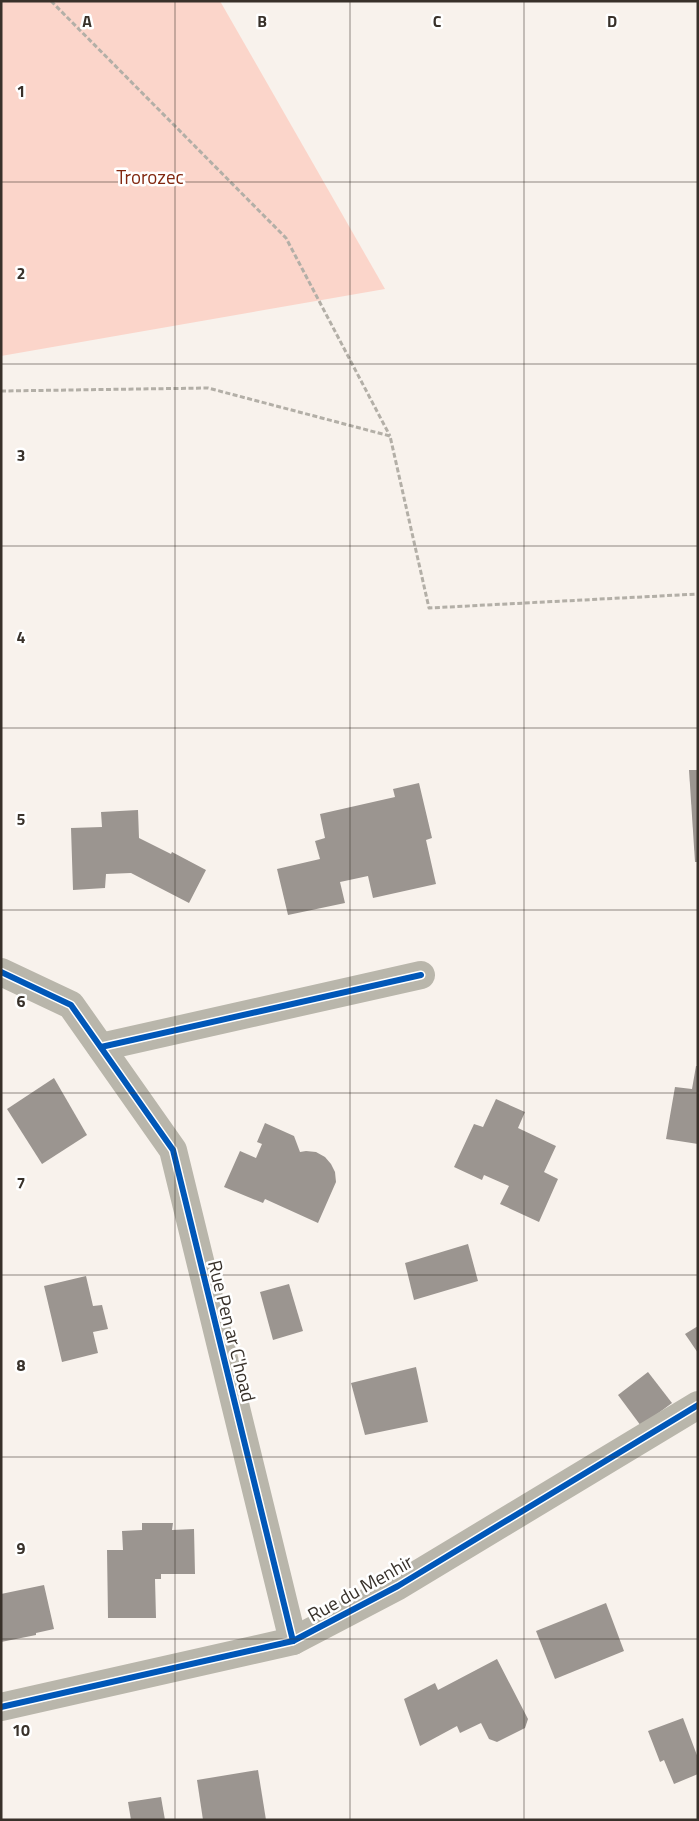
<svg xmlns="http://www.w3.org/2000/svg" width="699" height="1821" font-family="'Titillium Web',sans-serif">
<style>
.green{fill:#fbd5ca}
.building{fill:#9b9590}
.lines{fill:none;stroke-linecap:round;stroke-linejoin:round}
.path{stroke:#b3afa7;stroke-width:3;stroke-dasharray:5 2.5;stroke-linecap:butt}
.street{stroke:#b9b6ab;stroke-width:28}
.cycleway-casing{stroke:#fff;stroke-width:9}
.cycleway{stroke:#0057b8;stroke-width:6}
.grid{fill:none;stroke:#38312a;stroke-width:1;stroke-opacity:0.55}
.labels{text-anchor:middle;stroke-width:5;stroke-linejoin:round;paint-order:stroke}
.park-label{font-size:19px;fill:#82270f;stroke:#fff}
.street-label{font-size:19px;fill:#38312a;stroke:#fff}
.grid-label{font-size:16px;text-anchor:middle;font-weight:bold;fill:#38312a;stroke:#fff;stroke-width:5;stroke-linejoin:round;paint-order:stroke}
</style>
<rect width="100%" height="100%" fill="#f8f2ec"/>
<path class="green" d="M1 1H220L385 289 1 356Z"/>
<g class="building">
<path d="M689 770H698V862H695Z"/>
<path d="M419 783 432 838 426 840 436 884 373 898 368 876 340 882 345 903 288 915 277 869 320 859 315 841 325 838 320 814 395 797 393 789Z"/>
<path d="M138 810 139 838 171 854 172 852 206 870 189 903 131 873 106 874 105 888 73 890 71 828 102 827 101 812Z"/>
<path d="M696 1066H698V1144L666 1139 675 1087 692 1089Z"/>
<path d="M54 1078 87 1135 42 1164 7 1109Z"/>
<path d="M496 1099 525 1112 518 1128 556 1146 544 1172 558 1179 539 1222 500 1204 509 1186 484 1175 482 1180 454 1167 474 1124 483 1127Z"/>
<path d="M265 1123 294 1136 300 1152 306 1151 316 1152 325 1157 331 1164 335 1172 336 1182 318 1223 265 1199 263 1203 224 1187 240 1151 256 1158 262 1144 257 1142Z"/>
<path d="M468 1244 478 1281 414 1300 405 1263Z"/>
<path d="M86 1276 93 1306 102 1305 108 1329 93 1332 98 1353 62 1362 44 1286Z"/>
<path d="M289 1284 303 1331 273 1340 260 1292Z"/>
<path d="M698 1326V1353L685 1334Z"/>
<path d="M416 1367 428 1422 365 1435 351 1383Z"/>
<path d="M648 1372 672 1403 641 1426 618 1395Z"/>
<path d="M142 1523H173L172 1530 194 1529 195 1574H161V1579H155L156 1618H108L107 1550H123L122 1531 142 1530Z"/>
<path d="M44 1585 54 1629 36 1633V1635L1 1642V1594Z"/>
<path d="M606 1603 624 1651 555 1679 536 1631Z"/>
<path d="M497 1659 528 1719 525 1728 497 1742 489 1739 481 1723 460 1733 457 1726 420 1746 404 1699 435 1683 438 1690Z"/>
<path d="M683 1718 698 1758V1774L674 1784 664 1760 660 1762 648 1731Z"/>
<path d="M258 1770 266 1820H203L197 1780Z"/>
<path d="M161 1797 165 1820H131L128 1802Z"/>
</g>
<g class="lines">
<g class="path">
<path d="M51 1 286 238 390 436"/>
<path d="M1 391 208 388 390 436 429 608 698 594"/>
</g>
<g class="street">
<path d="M1 972 71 1005 173 1150 293 1641"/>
<path d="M101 1047 421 975"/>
<path d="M1 1707 293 1641 398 1586 698 1405"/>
</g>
<g class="cycleway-casing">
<g id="cycleway">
<path d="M1 972 71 1005 173 1150 293 1641"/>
<path d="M101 1047 421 975"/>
<path d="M1 1707 293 1641 398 1586 698 1405"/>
</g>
</g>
<use href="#cycleway" class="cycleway"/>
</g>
<path class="grid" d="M175 1V1820M350 1V1820M524 1V1820M1 182H698M1 364H698M1 546H698M1 728H698M1 910H698M1 1093H698M1 1275H698M1 1457H698M1 1639H698"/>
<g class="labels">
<g class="park-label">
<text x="150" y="184">Trorozec</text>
</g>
<g class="street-label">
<text transform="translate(232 1331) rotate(76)" y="7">Rue Pen ar C'hoad</text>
<text transform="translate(360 1588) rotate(-29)" y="7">Rue du Menhir</text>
</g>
</g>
<g class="grid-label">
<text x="87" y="27">A</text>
<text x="262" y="27">B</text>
<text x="437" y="27">C</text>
<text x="612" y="27">D</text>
<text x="21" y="97">1</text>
<text x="21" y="279">2</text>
<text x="21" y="461">3</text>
<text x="21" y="643">4</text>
<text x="21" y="825">5</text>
<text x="21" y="1007">6</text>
<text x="21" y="1189">7</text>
<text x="21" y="1371">8</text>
<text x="21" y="1554">9</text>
<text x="21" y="1736">10</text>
</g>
<rect width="699" height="1821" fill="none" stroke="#38312a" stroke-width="5"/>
</svg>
